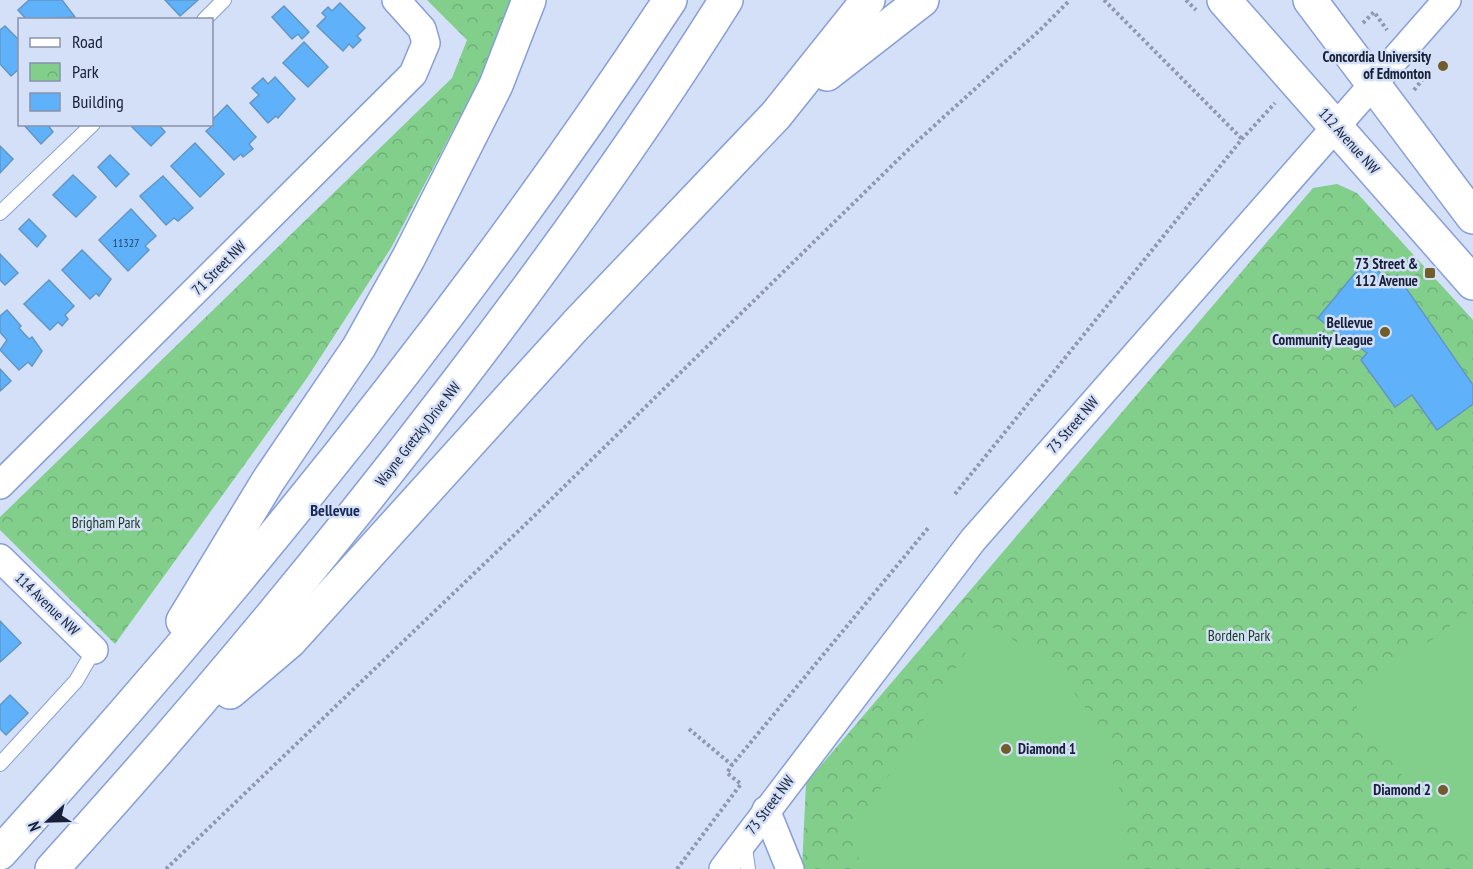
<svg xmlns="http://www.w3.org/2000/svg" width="1473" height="869" font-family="'PT Sans Narrow',sans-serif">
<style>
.park{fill:url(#park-crowns)}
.pitch{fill:#82ce8b}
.building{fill:#5fb2fa;stroke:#6296c5;stroke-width:1.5}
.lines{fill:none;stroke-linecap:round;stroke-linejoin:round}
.lane-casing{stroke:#869ed9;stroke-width:16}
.street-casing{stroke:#869ed9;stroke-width:30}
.secondary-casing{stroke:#869ed9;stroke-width:36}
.primary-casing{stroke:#869ed9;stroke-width:36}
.path{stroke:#8e98b0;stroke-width:4;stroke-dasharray:3 3;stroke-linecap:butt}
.lane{stroke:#fff;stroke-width:14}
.street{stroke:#fff;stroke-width:27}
.secondary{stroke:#fff;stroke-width:33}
.primary{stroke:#fff;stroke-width:33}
.poi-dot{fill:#715d2c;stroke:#d4dff8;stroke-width:2}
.labels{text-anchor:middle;stroke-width:5;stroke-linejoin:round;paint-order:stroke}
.number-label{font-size:12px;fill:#294468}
.poi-label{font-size:15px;font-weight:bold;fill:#172037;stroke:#d4dff8;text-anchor:end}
.street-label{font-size:15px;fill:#172037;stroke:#d4dff8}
.park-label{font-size:15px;fill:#173a1d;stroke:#d4dff8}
.neighbourhood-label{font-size:16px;font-weight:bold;fill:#162656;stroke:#d4dff8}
</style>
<defs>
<pattern id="park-crowns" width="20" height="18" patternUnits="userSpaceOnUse" patternTransform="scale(1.5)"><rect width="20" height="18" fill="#82ce8b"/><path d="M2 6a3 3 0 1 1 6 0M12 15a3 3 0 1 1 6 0" fill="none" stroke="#70b179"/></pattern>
</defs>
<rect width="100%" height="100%" fill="#d4dff8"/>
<g class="park">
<path d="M427 0H513L493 54 391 248 307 378 115 644 0 530V517L452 78 467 40Z"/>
<path d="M1337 184 1357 193 1473 320V869H802L806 783 1313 188Z"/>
</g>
<g class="pitch">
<path d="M1473 609V865L1355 716 1359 694Z"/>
<path d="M984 623C1082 672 1135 758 1122 869H872L859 860 853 833Z"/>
</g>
<g class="building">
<path d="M29 0H62L75 17 27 20 18 10Z"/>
<path d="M165 0H198L180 16Z"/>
<path d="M340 3 365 28 357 36 361 40 353 48 349 44 343 51 317 26 326 17 322 13 328 7 332 11Z"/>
<path d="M284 6 309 32 302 39 298 34 292 39 272 17Z"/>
<path d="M5 26 20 41V68L11 76 0 64V30Z"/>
<path d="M304 42 328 67 308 87 283 63Z"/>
<path d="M275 77 295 99 278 118 276 116 268 123 250 103 259 95 252 88 263 78 268 84Z"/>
<path d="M227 105 256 137 249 144 253 149 243 157 241 154 234 160 206 131 212 126V120Z"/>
<path d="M23 124H47L53 132 41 144Z"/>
<path d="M134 124H158L165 132 151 146 132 127Z"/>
<path d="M195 143 224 174 200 197 171 166Z"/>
<path d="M0 146 13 159 0 173Z"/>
<path d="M110 155 129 174 116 187 98 167Z"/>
<path d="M73 175 96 197 76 217 53 195Z"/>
<path d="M163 176 193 208 178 221 174 218 166 225 140 196Z"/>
<path d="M131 209 156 236 145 246 149 250 128 271 99 240Z"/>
<path d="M29 219 46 236 37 247 19 229Z"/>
<path d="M82 250 111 279 99 296 96 293 90 299 62 270Z"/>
<path d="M0 254 18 273 5 285 0 280Z"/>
<path d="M1365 261 1390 281 1397 275 1473 385V404L1437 430 1412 395 1395 407 1361 360 1367 353 1358 346 1355 348 1318 318Z"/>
<path d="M49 280 74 306 65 315 68 319 62 326 58 322 50 330 24 304Z"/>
<path d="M7 310 21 326 19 328 29 339 32 337 42 351 32 366 28 362 19 370 0 350 7 340 0 332V316Z"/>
<path d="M0 369 11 381 0 391Z"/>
<path d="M0 621 21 643 0 662Z"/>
<path d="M10 695 28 713 6 735 0 729V705Z"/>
</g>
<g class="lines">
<g class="lane-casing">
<g id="lane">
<path d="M204 20 224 0"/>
<path d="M0 213 93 124"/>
<path d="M0 764 76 681 94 650"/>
<path d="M744 841 748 869"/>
</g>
</g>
<g class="street-casing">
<g id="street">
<path d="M0 485 413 74 426 43 422 29 396 0"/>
<path d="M0 558 94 650"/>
<path d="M766 810 790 869"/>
<path d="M723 869 973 540 1447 0"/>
</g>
</g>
<g class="secondary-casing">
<g id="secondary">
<path d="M1224 0 1473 283"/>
<path d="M1310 0 1473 217"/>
</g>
</g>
<g class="primary-casing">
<g id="primary">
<path d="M827 74 922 0"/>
<path d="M183 621 268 481 359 347 409 257 496 85 529 0"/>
<path d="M230 692 290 641 576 325 776 115 868 0"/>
<path d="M0 853C243 585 471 303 670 0"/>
<path d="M52 869C195 712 330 549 459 380 553 257 644 131 726 0"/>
</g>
</g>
<g class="path">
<path d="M1104 0 1242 139"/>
<path d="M1186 0 1196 10"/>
<path d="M1363 23 1374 12 1387 30"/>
<path d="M1414 90 1423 79 1418 72"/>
<path d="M955 494 1242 139 1275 103"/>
<path d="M689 729 732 765"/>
<path d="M166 869 533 517 913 145 1040 30 1070 0"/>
<path d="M677 869 741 784 727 773 732 765 929 527"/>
</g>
<use href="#lane" class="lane"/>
<use href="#street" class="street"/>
<use href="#secondary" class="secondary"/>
<use href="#primary" class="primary"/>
</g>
<g class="poi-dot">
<circle cx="1443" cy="66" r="6"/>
<rect x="1424" y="267" width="12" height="12" rx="3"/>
<circle cx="1385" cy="332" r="6"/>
<circle cx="1006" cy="749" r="6"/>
<circle cx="1443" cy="790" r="6"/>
</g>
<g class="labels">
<g class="number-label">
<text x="126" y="247">11327</text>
</g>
<g class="poi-label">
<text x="1431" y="62">Concordia University<tspan x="1431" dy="17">of Edmonton</tspan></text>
<text x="1418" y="269">73 Street &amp;<tspan x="1418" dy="17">112 Avenue</tspan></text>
<text x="1373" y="328">Bellevue<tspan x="1373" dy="17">Community League</tspan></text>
<text x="1018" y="754" text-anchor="start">Diamond 1</text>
<text x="1431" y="795">Diamond 2</text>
</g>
<g class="street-label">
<text transform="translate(1349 141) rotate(48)" y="5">112 Avenue NW</text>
<text transform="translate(219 268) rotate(-45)" y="5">71 Street NW</text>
<text transform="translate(1073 425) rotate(-49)" y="5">73 Street NW</text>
<text transform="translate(418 434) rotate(-52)" y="5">Wayne Gretzky Drive NW</text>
<text transform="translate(47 604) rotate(44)" y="5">114 Avenue NW</text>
<text transform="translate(770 805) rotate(-53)" y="5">73 Street NW</text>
</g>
<g class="park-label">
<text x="106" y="528">Brigham Park</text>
<text x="1239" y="641">Borden Park</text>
</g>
<g class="neighbourhood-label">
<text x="335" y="516">Bellevue</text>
</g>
</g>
<rect x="18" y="18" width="195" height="108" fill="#d4dff8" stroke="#8893ab" stroke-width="1.5"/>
<rect x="30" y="38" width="30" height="9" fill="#ffffff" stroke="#8893ab" stroke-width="1.5"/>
<text x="72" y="48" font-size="18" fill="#172037">Road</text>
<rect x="30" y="63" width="30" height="18" fill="url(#park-crowns)" stroke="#8893ab" stroke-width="1.5"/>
<text x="72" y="78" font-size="18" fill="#172037">Park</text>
<rect x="30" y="93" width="30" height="18" fill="#5fb2fa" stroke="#8893ab" stroke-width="1.5"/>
<text x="72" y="108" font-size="18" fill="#172037">Building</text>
<g transform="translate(48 821) rotate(248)" stroke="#d4dff8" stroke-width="4.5" paint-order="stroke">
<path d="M0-4.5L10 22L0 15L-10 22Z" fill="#172037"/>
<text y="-9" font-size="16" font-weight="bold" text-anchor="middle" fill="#172037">N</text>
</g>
</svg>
